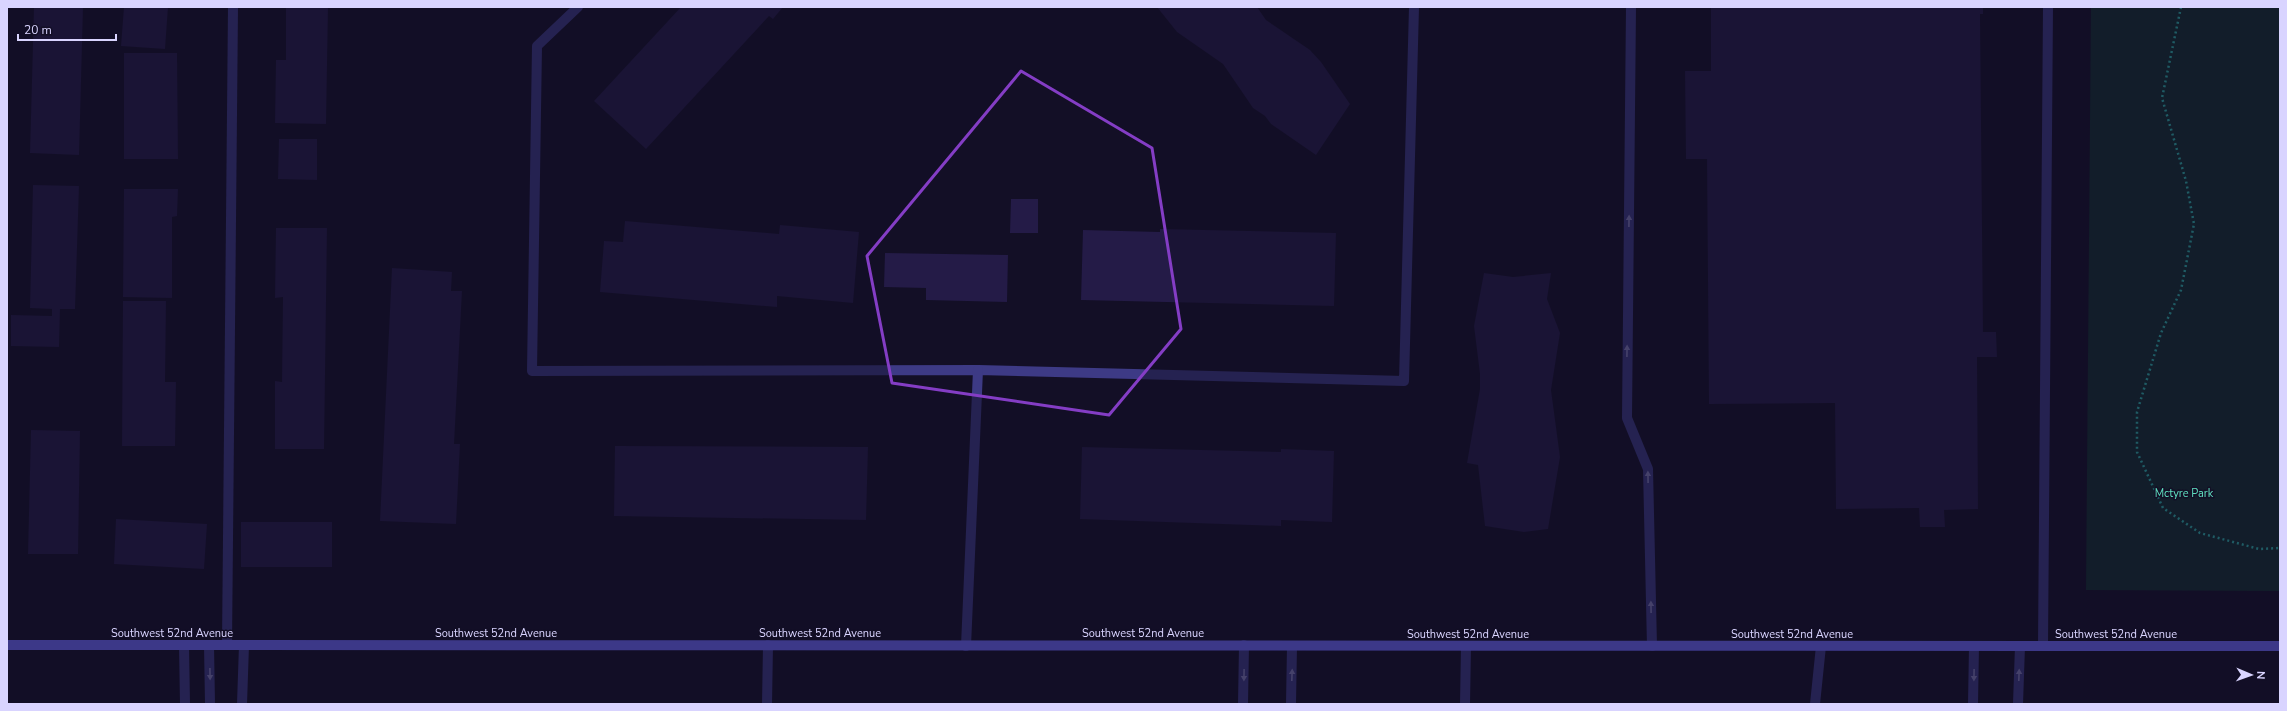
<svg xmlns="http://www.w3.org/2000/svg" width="2287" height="711" font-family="'Nunito Sans',sans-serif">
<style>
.green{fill:#12302f}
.building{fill:#241b47}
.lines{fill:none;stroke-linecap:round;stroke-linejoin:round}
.path{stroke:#2fb8b0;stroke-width:2.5;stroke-dasharray:2 3;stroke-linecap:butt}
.lane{stroke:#3d3a85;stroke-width:10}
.street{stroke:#3d3a85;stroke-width:10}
.secondary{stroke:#6f6bff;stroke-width:10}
.oneway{fill:#837fbc}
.marked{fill:none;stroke:#843dc5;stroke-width:3;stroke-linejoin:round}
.labels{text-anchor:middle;stroke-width:3;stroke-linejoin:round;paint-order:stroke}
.park-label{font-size:11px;fill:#5fe0c0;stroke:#130f26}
.street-label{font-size:11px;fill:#d9d4ff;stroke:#130f26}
</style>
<rect width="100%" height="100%" fill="#130f26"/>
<path class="green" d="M2091 7H2280V591L2086 590Z"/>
<g class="building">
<path d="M34 7H83L79 155 30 153Z"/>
<path d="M124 7H168L165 49 121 46Z"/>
<path d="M286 7H328L326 124 275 123 276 60H286Z"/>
<path d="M681 7H783L773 19 769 16 646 149 594 101Z"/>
<path d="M1157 7H1257L1266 20 1310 50 1321 62 1350 104 1316 155 1271 124 1265 116 1253 108 1223 64 1177 32Z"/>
<path d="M1711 7H1983V14H1980L1983 332H1996L1997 357H1977L1978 509 1944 510 1945 527H1920L1919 508 1836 509 1835 403 1709 404 1707 159H1686L1685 71H1711Z"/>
<path d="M124 53H177L178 159H124Z"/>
<path d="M279 139H317V180L278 179Z"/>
<path d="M33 185 79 186 75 309H60L59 347 11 346V315L52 316V309L30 308Z"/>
<path d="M124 189H178L177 216 172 217V298L123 297Z"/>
<path d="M1011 199H1038V233H1010Z"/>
<path d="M625 221 779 234 780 225 859 232 853 303 777 296V307L600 292 604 241 623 242Z"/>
<path d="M276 228H327L324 449H275V381L282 382 283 297 275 298Z"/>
<path d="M1160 229 1336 233 1334 306 1081 300 1083 230 1160 232Z"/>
<path d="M885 253 1008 255 1007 302 926 300V288L884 287Z"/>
<path d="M392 268 452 272 451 291H462L454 444H460L456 524 380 521Z"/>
<path d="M1484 273 1513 277 1551 273 1547 299 1560 333 1551 390 1560 457 1548 529 1524 532 1485 526 1478 465 1467 463 1480 389V374L1474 326Z"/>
<path d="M123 301H166L165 382H176L175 446H122Z"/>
<path d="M31 430 80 431 78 554H28Z"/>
<path d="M615 446 868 447 866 520 614 516Z"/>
<path d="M1082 447 1281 452V449L1334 451 1332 522 1281 520V526L1080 519Z"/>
<path d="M116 519 207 524 204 569 114 564Z"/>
<rect x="241" y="522" width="91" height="45"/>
</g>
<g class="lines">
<path class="path" d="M2181 7 2162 98 2186 181 2194 224 2181 290 2161 333 2137 412V452L2163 508 2200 533 2259 549 2280 548"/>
<g class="lane">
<path d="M578 7 537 46 532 371 978 370 1404 381 1414 7"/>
<path d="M1631 7 1627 418 1648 469 1652 646"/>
<path d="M184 645 185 704"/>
<path d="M209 645 210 704"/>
<path d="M227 645 233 7"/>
<path d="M966 646 978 370"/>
<path d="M2043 646 2048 7"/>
<path d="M242 704 244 645"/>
<path d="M767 704 768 645"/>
<path d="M1815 704 1821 646"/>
</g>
<g class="street">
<path d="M1243 704 1244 645"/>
<path d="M1291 704 1292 646"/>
<path d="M1465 704 1466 646"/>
<path d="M1973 704 1974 646"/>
<path d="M2018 704 2020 646"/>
</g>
<path class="secondary" d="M7 645 2280 646"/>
</g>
<defs><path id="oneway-solid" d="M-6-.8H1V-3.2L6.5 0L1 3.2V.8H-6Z"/></defs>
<g class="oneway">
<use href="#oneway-solid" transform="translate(1629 221) rotate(-89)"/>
<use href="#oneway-solid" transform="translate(1627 351) rotate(-89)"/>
<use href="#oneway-solid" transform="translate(1648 477) rotate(-91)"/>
<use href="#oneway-solid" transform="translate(1651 607) rotate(-91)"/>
<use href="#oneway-solid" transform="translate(210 674) rotate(89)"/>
<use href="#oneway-solid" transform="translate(1244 675) rotate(91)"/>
<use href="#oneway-solid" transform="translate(1292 675) rotate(-88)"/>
<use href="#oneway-solid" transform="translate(1974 675) rotate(91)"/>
<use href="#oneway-solid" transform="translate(2019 675) rotate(-88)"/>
</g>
<path d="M0 0H2287V711H0ZM1021 71 1152 148 1181 329 1109 415 892 383 867 256Z" fill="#130f26" fill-opacity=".55" fill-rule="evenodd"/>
<path class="marked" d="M1021 71 1152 148 1181 329 1109 415 892 383 867 256Z"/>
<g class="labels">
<g class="park-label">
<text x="2184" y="497">Mctyre Park</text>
</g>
<g class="street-label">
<text x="172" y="637">Southwest 52nd Avenue</text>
<text x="496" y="637">Southwest 52nd Avenue</text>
<text x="820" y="637">Southwest 52nd Avenue</text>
<text x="1143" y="637">Southwest 52nd Avenue</text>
<text x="1468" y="638">Southwest 52nd Avenue</text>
<text x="1792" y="638">Southwest 52nd Avenue</text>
<text x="2116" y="638">Southwest 52nd Avenue</text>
</g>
</g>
<rect width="2287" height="711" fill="none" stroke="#d9d4ff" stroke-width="16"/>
<g transform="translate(2251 675) rotate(92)" stroke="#130f26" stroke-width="3" paint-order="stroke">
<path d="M0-3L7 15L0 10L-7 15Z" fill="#d9d4ff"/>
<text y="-6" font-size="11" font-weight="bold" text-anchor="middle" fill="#d9d4ff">N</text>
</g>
<path d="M18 34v6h98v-6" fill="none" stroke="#d9d4ff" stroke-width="2"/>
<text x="24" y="34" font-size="12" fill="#d9d4ff" stroke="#130f26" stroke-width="3" paint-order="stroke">20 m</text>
</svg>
